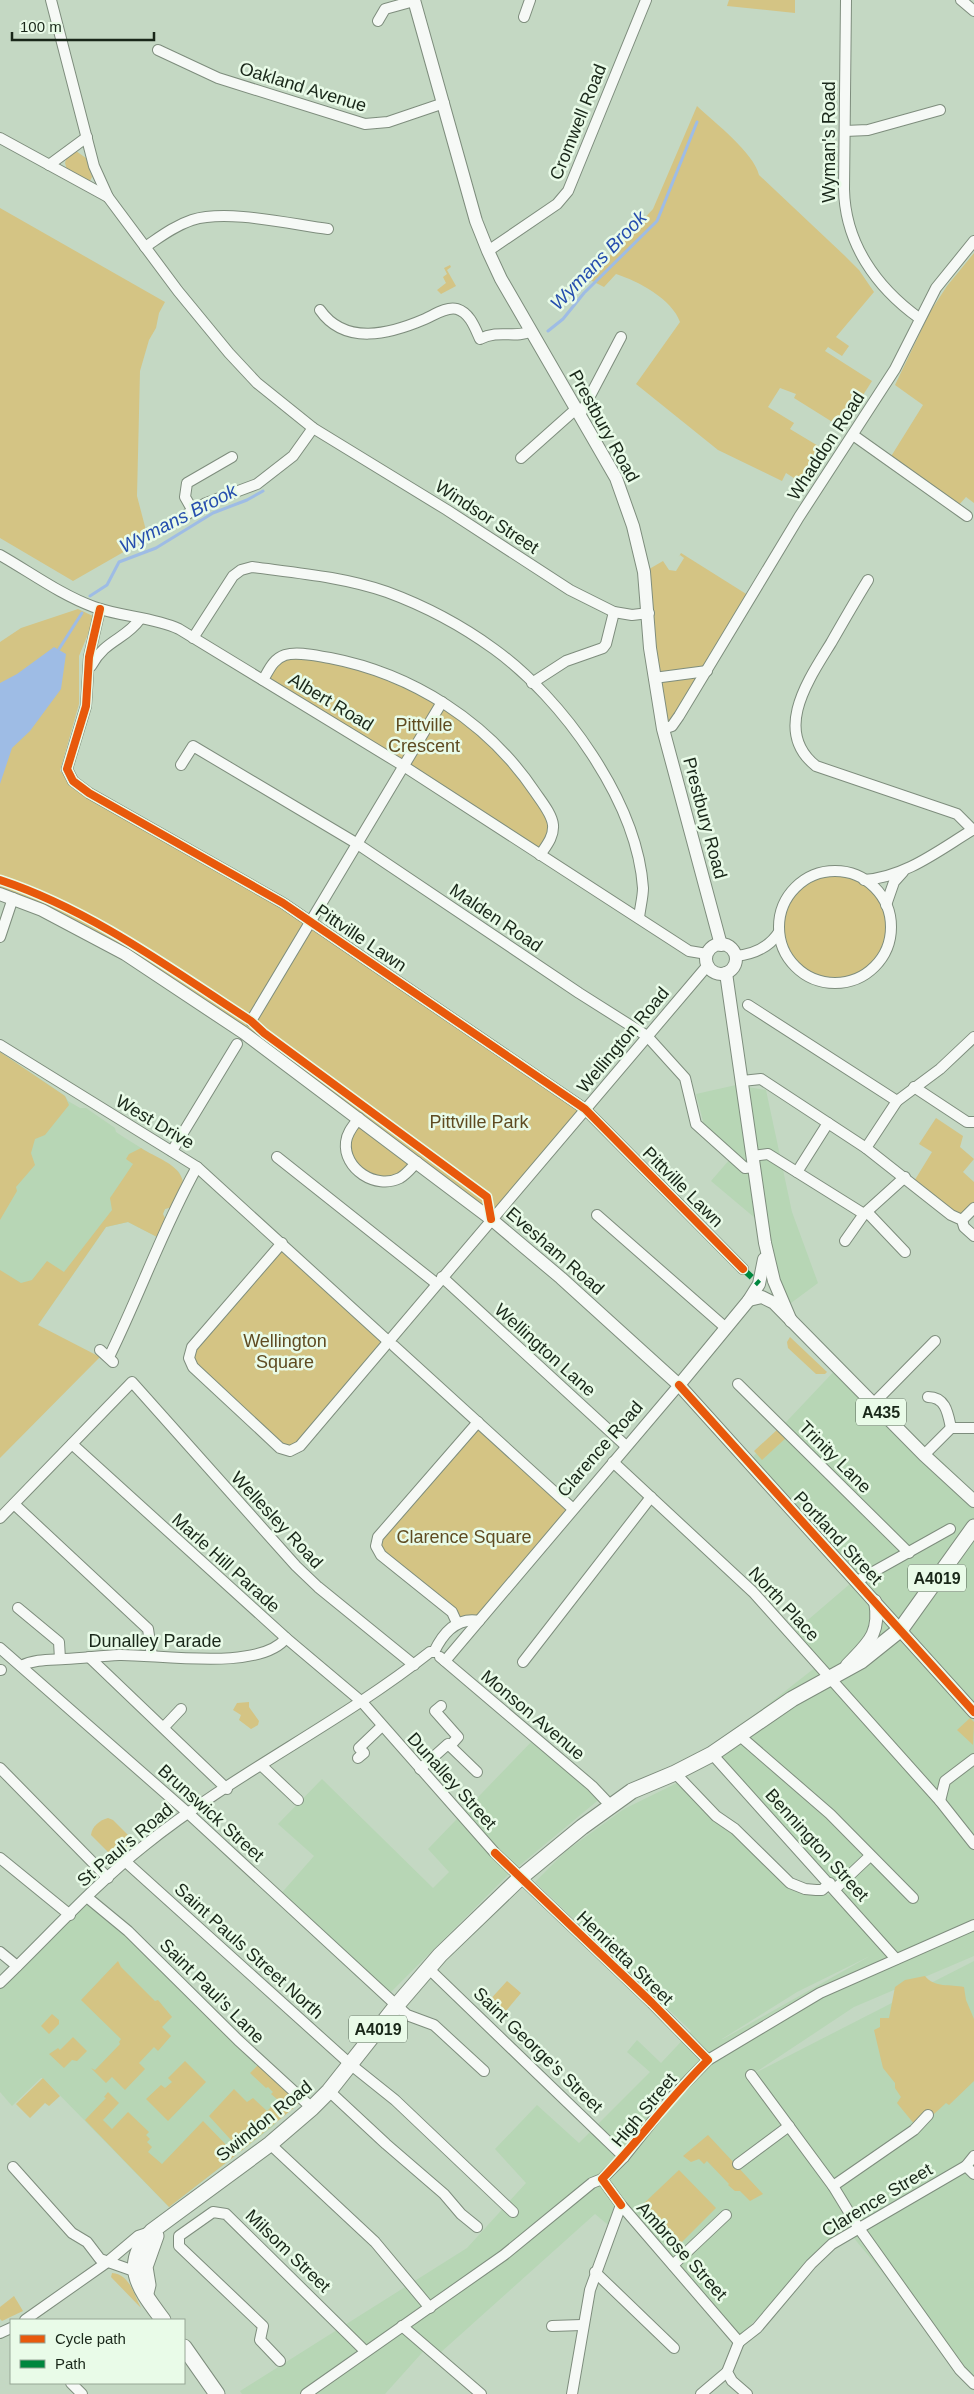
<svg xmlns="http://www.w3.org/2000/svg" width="974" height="2394" font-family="Helvetica,sans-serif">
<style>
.built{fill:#b7d6b5;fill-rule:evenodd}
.green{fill:#d4c484}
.water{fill:#9ebce5}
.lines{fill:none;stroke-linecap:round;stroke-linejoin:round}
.stream{stroke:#9ebce5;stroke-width:3}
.minor-casing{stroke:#7e8d7d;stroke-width:12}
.major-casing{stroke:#7e8d7d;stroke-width:14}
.highway-casing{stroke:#7e8d7d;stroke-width:17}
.minor{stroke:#f6f9f6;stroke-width:10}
.major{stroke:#f6f9f6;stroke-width:12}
.highway{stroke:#f6f9f6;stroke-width:15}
.quiet{stroke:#00873e;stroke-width:6;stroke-dasharray:12 6;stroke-linecap:butt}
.cycleway-casing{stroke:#e9fbe8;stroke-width:11}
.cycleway{stroke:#e8590c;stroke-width:8}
.labels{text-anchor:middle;stroke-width:5;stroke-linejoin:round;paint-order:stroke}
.shield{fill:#e9fbe8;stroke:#576757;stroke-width:1}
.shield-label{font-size:16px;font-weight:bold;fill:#192719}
.street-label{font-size:18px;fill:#192719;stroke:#e9fbe8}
.park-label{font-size:18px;fill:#5f4b21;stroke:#e9fbe8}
.water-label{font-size:19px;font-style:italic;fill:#254eae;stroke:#e9fbe8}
</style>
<rect width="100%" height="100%" fill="#c4d8c3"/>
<g class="built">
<path d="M0 1052 65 1096 68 1101 80 1108H86L115 1128 116 1132 125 1138 175 1169 179 1172 183 1182 172 1207 165 1209 162 1214 166 1220 157 1237 128 1222 106 1227 38 1325 0 1293Z"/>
<path d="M736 1085 766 1090 792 1212 818 1283 787 1306 755 1218 711 1181 730 1159 705 1129 696 1094Z"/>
<path d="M840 1365 974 1492V1956L854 2007 753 2074 974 1961V2381L847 2230 739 2336 625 2215 613 2229 595 2214 440 2353 429 2345 385 2394H242L240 2391 467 2248 526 2183 495 2149 537 2105 579 2143 650 2072 627 2052 637 2040 661 2063 691 2031 535 1882 566 1851 624 1809 677 1783 712 1818 732 1830 781 1879 785 1886 797 1890 839 1896 711 1749 821 1663 795 1631 858 1577 751 1459ZM870 1956 723 2039H722L797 1992Z"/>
<path d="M535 1738 602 1797 508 1875 390 1993 278 1897 314 1856 278 1824 322 1779 433 1888 449 1872 428 1849Z"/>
<path d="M88 1898 289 2091 275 2125 169 2207 43 2078H41L12 2106 0 2092V1983Z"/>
</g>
<g class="green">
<path d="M729 0H795V13L727 6Z"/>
<path d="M697 106C714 122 754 153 759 175L845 256 859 270 874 292 836 337 849 346 842 356 828 347 825 351 872 381 842 428 794 398 796 394 780 388 768 407 794 423 790 429 830 453 808 487 786 473 782 481 718 450 636 384 680 322C672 299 638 281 616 274L604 287 588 279 653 209Z"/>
<path d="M76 151 86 158 92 177 90 181 67 170 65 163 67 156Z"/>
<path d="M0 208 165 302 159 313 156 328 149 340 140 371 137 496 148 538 73 581 0 538Z"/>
<path d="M974 253V503L966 497 958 506 890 458 923 405 895 385 930 312 947 286Z"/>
<path d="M450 265 451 267 447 270 456 286 441 294 437 290 446 283 443 277 447 274 444 268Z"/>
<path d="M681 553 751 597 679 716 663 729 644 572 663 561 669 570 676 571 684 558 680 555 678 558Z"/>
<path d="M78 609 95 617 79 656V704L60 771 89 793 310 921 585 1109 491 1219 417 1162 403 1177H367L346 1147 359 1119 173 987 0 894V642L21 628Z"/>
<path d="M295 654 402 681 495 744 553 822 540 855 263 680 272 664Z"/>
<circle cx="835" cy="928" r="52"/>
<path d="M0 1052 65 1096 69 1105 45 1135 35 1139 31 1153 35 1165 16 1187 17 1191 0 1220Z"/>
<path d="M936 1118 963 1136 960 1147 974 1159 963 1172 974 1182V1208L962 1220 913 1183 932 1152 919 1144Z"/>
<path d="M141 1148C154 1157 180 1164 183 1182L172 1207 165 1209 163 1214 166 1220 157 1237 128 1222 106 1227 38 1325 100 1357 0 1458V1270L21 1283 32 1280 47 1261 64 1272 112 1210 110 1198 133 1164 126 1159 129 1154Z"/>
<path d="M282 1243 388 1341 290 1451 193 1367 189 1353Z"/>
<path d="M790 1337 827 1372 825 1374H816L788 1348 787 1342Z"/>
<path d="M478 1422 572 1508 479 1621 457 1623 381 1555 377 1542Z"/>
<path d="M779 1428 787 1437 762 1460 754 1451Z"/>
<path d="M249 1702V1707L259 1721 258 1725 251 1729 239 1720 241 1715 233 1710 237 1703Z"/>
<path d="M970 1718 974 1722 973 1745 957 1730Z"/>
<path d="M108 1818 113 1820 135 1842 115 1859 91 1835C92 1826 100 1820 108 1818Z"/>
<path d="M118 1961 121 1967 155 2001 158 2000 172 2017 162 2027 171 2036 158 2051 154 2047 139 2063 145 2069 125 2090 112 2077 106 2083 91 2068 95 2070 120 2044 119 2042 121 2039 81 2000Z"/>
<path d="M925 1976C934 1988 951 1984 964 1987L966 2000 974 2019V2081L949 2105 946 2103 934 2114 915 2125 897 2103 901 2097 895 2088V2083L883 2068 874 2030 880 2027V2018H889L895 1987 905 1980Z"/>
<path d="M507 1981 521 1993 506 2011 497 2004 494 2008 487 2003Z"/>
<path d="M52 2014 59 2020V2024L49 2034 41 2026Z"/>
<path d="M73 2037 87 2051 77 2061 72 2060 64 2068 49 2054 58 2048 60 2050Z"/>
<path d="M185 2061 206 2082 168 2121 146 2099 161 2085 165 2088 172 2082 168 2078Z"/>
<path d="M259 2064 301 2102 241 2151 209 2116 234 2089 247 2102 253 2098 267 2111 278 2100 271 2094 273 2092 268 2087 266 2088 250 2073Z"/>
<path d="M43 2078 60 2096 49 2106 45 2103 30 2118 16 2104Z"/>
<path d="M108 2092 119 2103 103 2120 112 2129 128 2112 149 2132 146 2135 150 2139 147 2142 152 2147 148 2152 162 2164 203 2121 236 2155 169 2207 85 2120 106 2098 104 2097Z"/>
<path d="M708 2135 763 2194 750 2201 740 2191H735L728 2185 729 2184 707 2161 704 2164 699 2159 691 2162 683 2156Z"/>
<path d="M679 2170 716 2208 678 2246 640 2207Z"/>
<path d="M112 2273C130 2274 134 2295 141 2308L111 2277Z"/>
<path d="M14 2296 23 2311 2 2321 0 2319V2307Z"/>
</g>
<path class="water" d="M54 647 66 654 61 689 30 731 12 748 0 784V683L17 674Z"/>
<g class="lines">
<g class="stream">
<path d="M548 331 563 319 584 293 657 221 697 122"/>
<path d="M90 596 107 585 119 562 156 548 213 513 247 500 263 491"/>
<path d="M59 649 82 613"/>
</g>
<g class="minor-casing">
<g id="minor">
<path d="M51 0 94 166 108 197 178 291 229 353 257 383 313 428 447 510 570 590 614 612 632 615 649 613"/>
<path d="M846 0 844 189C845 243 876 287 919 318"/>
<path d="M961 0 974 11"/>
<path d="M524 17 530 0"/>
<path d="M378 21 385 9 414 1"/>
<path d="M158 50 218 78 365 124 388 122 444 103"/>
<path d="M845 131 868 130 940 110"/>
<path d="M0 138 108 197"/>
<path d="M49 165 87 137"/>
<path d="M145 247C160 237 174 226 192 220 227 209 290 224 328 229"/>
<path d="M488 251 557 204 568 191 646 0"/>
<path d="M320 310C345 346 390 334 425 319 434 315 447 306 457 309 470 313 475 328 480 339 499 329 516 339 531 331"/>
<path d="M580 415 621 337"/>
<path d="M853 435 967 516"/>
<path d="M521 458 576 409"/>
<path d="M193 511 185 497 187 483 232 457"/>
<path d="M184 516 206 503 257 484 293 456 313 428"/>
<path d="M0 555C30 572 61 595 94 607 122 617 153 617 179 629L402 765 689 951 707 954"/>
<path d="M868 580C855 601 843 622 831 643 809 679 772 731 816 766L957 814 973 830"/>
<path d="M100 609 89 657 86 706 67 769 73 781 89 793 283 903 585 1109 743 1269"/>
<path d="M193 638 233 576 241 570 252 567C297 573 344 577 387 592 425 606 461 625 494 649 562 698 637 801 643 888 643 897 640 908 639 918"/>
<path d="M91 666C106 639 125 640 140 619"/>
<path d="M654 678 707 671"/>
<path d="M263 680C269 670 273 659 285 655 298 651 317 656 330 658 413 674 488 722 535 792 541 801 552 814 553 825 554 837 546 846 540 855"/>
<path d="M532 683 566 661 603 648 606 644 614 612"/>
<path d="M663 729 672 726 679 716 799 517 895 369 936 288 974 241"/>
<path d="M181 765 193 746 356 843 579 993 647 1036 685 1078 696 1124 745 1168 754 1167"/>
<circle cx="835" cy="927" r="56"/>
<path d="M864 880C906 877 939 850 974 829"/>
<path d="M886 905 894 882 903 872"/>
<path d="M0 937 13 898"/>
<path d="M736 956C754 954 769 948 779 932"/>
<path d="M748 1005 897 1101"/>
<path d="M251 1021 442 702"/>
<path d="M0 1045 197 1167 388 1341"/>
<path d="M742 1081 761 1079 866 1148 951 1215 962 1220 964 1227 974 1236"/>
<path d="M914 1087 967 1122H974"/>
<path d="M359 1118C354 1125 347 1132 346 1142 343 1169 376 1190 400 1178 407 1174 412 1167 417 1162"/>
<path d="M866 1148 897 1101 940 1069 974 1037"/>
<path d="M172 1151 237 1044"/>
<path d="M752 1156 768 1154 864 1214"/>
<path d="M277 1157 437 1284"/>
<path d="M797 1172 828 1123"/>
<path d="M867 1212 905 1252"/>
<path d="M597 1215 726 1328"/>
<path d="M962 1220 974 1208"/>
<path d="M845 1241 864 1214 905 1177"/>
<path d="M282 1243 192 1347 189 1358 193 1367 280 1448 290 1451 300 1446 708 965"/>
<path d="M442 1277 626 1446"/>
<path d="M394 1346 572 1508"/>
<path d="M100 1350 113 1362"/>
<path d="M109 1357C140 1294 163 1228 197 1167"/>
<path d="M738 1384 909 1553"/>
<path d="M928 1397C946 1397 948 1414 951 1428H974"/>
<path d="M873 1404 935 1341"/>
<path d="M72 1444 286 1638 362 1702 495 1853 652 2003 708 2060"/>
<path d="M924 1455 951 1428"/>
<path d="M613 1462 753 1592 940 1801 974 1844"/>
<path d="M14 1504 148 1629 152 1656"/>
<path d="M0 1518 132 1382 296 1566 318 1587 414 1665"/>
<path d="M857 1581 950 1529"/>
<path d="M18 1608 59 1642 60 1659"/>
<path d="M457 1623 452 1612 381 1555 376 1546 378 1537 478 1422"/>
<path d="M0 1648 188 1813 407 2015 434 2025 484 2071"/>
<path d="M434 1652C443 1633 457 1617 479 1621"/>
<path d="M89 1657 227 1789"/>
<path d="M440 1657 592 1786 610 1805"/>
<path d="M445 1661 679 1385"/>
<path d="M523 1662 651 1497"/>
<path d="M21 1666C35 1659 50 1660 65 1659 83 1658 101 1656 119 1655 157 1654 260 1672 286 1638"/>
<path d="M0 1670H1"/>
<path d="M441 1706 435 1711 458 1737 450 1746"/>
<path d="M164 1727 181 1709"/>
<path d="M740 1736 830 1814 913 1898"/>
<path d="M712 1754 896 1959"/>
<path d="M358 1758 364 1753 359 1748 382 1726"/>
<path d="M262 1766 298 1800"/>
<path d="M0 1768 108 1878"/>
<path d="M420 1769 448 1744 477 1772"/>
<path d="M675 1773 716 1816 735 1829 790 1883 805 1889 816 1890H822L830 1883"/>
<path d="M940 1801 945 1781 974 1759"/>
<path d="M0 1858 70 1915"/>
<path d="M126 1862 350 2064 395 2100 513 2212"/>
<path d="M835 1889 870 1856"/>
<path d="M88 1898 128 1931 238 2040 312 2108"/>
<path d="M0 1952 17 1966"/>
<path d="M428 1968 624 2157"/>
<path d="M0 1983C48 1937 93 1886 145 1845 235 1773 340 1723 430 1652H434"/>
<path d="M751 2075 833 2186 858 2227 960 2370 974 2384"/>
<path d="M329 2091 386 2144 444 2194 461 2214 477 2227"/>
<path d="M270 2144 375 2242 430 2308"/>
<path d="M738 2164 789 2126"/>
<path d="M966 2166 974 2174"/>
<path d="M13 2167 72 2233 87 2242 100 2259 134 2271"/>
<path d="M602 2179 621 2205 739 2342"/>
<path d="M833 2186 914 2130 928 2115"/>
<path d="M673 2265 726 2215"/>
<path d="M595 2272 674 2348"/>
<path d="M25 2320 106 2263 138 2236 150 2232"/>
<path d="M402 2326 481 2394"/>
<path d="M552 2326 582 2325"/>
<path d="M0 2333 11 2328"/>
<path d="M739 2342 757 2328 811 2264 832 2244 966 2166 974 2156"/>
<path d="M739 2342 727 2372 732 2381 747 2394"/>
<path d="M280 2361 260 2340 263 2326 179 2246V2236L213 2212 226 2214 365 2351"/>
<path d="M71 2383 82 2394"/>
<path d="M306 2394 504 2255 592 2183 602 2179 624 2157 671 2098 708 2060 820 1993 974 1925"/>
<path d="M572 2394 590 2290 621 2205"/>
<path d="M701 2394 727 2372"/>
</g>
</g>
<g class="major-casing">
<g id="major">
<path d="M414 0 476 221 488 251 501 279 616 478 633 526 644 572 650 648 663 729 721 945"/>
<path d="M0 894 42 910 125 954 244 1033 491 1219 561 1278 679 1385 974 1712"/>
<circle cx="721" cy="959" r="15"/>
<path d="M726 973 765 1243 774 1281 791 1321"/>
<path d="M749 1300 762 1297 774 1303 924 1455 974 1501"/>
<path d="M679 1385 749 1300 759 1284 764 1259"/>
<path d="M847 1665C868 1643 881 1634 875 1601"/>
</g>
</g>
<g class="highway-casing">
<g id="highway">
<path d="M146 2293 148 2285 145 2267 156 2236"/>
<path d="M163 2320C140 2289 120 2266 152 2231L270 2144 312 2108 329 2091 397 2005 440 1955 520 1878 582 1827 632 1791 675 1773 712 1754 792 1699 861 1661 901 1629 974 1527"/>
<path d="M184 2347 217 2394"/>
</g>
</g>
<use href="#minor" class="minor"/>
<use href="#major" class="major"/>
<use href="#highway" class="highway"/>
<path class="quiet" d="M743 1269 759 1284"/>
<g class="cycleway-casing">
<g id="cycleway">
<path d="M100 609 89 657 86 706 67 769 73 781 89 793 283 903 585 1109 743 1269"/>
<path d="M0 880C91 910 171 969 251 1021L264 1033 487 1197 491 1219"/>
<path d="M679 1385 974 1712"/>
<path d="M495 1853 652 2003 708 2060C670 2097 639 2141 602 2179L621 2205"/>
</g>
</g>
<use href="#cycleway" class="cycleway"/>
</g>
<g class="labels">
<g class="shield">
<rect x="856" y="1398.5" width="50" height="27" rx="4"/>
<rect x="908" y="1564.5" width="58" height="27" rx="4"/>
<rect x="349" y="2015.5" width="58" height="27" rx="4"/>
</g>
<g class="shield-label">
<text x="881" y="1418">A435</text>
<text x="937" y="1584">A4019</text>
<text x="378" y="2035">A4019</text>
</g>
<g class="street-label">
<text transform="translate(303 87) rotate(17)" y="6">Oakland Avenue</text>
<text transform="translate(578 122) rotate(-68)" y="6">Cromwell Road</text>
<text transform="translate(829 142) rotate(-90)" y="6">Wyman's Road</text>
<text transform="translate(604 426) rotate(61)" y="6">Prestbury Road</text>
<text transform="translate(826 446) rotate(-57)" y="6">Whaddon Road</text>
<text transform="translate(487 517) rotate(33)" y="6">Windsor Street</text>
<text transform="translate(331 702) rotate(31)" y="6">Albert Road</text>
<text transform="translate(705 818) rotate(75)" y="6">Prestbury Road</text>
<text transform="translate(496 918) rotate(34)" y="6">Malden Road</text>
<text transform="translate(361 938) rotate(34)" y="6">Pittville Lawn</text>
<text transform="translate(623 1040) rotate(-50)" y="6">Wellington Road</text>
<text transform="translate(155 1122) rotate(31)" y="6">West Drive</text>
<text transform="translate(683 1187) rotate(45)" y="6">Pittville Lawn</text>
<text transform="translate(555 1251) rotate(41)" y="6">Evesham Road</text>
<text transform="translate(545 1350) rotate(42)" y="6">Wellington Lane</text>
<text transform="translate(600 1449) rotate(-49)" y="6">Clarence Road</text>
<text transform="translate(835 1457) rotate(45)" y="6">Trinity Lane</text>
<text transform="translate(277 1520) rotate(47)" y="6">Wellesley Road</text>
<text transform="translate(838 1538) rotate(47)" y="6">Portland Street</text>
<text transform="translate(226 1563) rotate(42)" y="6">Marle Hill Parade</text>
<text transform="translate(784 1604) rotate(47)" y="6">North Place</text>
<text x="155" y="1647">Dunalley Parade</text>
<text transform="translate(533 1715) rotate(40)" y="6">Monson Avenue</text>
<text transform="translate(452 1781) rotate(48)" y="6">Dunalley Street</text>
<text transform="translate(211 1813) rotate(42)" y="6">Brunswick Street</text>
<text transform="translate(125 1845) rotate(-40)" y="6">St Paul's Road</text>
<text transform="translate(817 1845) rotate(48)" y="6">Bennington Street</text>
<text transform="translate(249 1951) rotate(42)" y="6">Saint Pauls Street North</text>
<text transform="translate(625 1958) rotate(44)" y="6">Henrietta Street</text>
<text transform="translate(212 1991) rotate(45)" y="6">Saint Paul's Lane</text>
<text transform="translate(538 2050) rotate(44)" y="6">Saint George's Street</text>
<text transform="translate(644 2110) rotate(-50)" y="6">High Street</text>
<text transform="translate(264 2121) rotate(-39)" y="6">Swindon Road</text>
<text transform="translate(877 2200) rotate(-31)" y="6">Clarence Street</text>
<text transform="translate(288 2251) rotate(44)" y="6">Milsom Street</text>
<text transform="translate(682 2251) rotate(48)" y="6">Ambrose Street</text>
</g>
<g class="park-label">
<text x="424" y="731">Pittville<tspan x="424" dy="21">Crescent</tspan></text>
<text x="479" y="1128">Pittville Park</text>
<text x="285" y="1347">Wellington<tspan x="285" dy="21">Square</tspan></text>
<text x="464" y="1543">Clarence Square</text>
</g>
<g class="water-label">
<text transform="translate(598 260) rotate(-46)" y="7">Wymans Brook</text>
<text transform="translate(178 518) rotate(-27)" y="7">Wymans Brook</text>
</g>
</g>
<rect x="10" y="2319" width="175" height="65" fill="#e9fbe8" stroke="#96a695"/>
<rect x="20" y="2335" width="25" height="8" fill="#e8590c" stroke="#96a695"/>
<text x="55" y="2344" font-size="15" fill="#192719">Cycle path</text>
<rect x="20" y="2360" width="25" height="8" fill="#00873e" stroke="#96a695"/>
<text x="55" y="2369" font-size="15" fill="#192719">Path</text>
<path d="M12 32v8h142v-8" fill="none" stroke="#192719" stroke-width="2.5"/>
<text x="20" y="32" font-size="15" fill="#192719" stroke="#e9fbe8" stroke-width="4" paint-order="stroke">100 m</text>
</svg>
